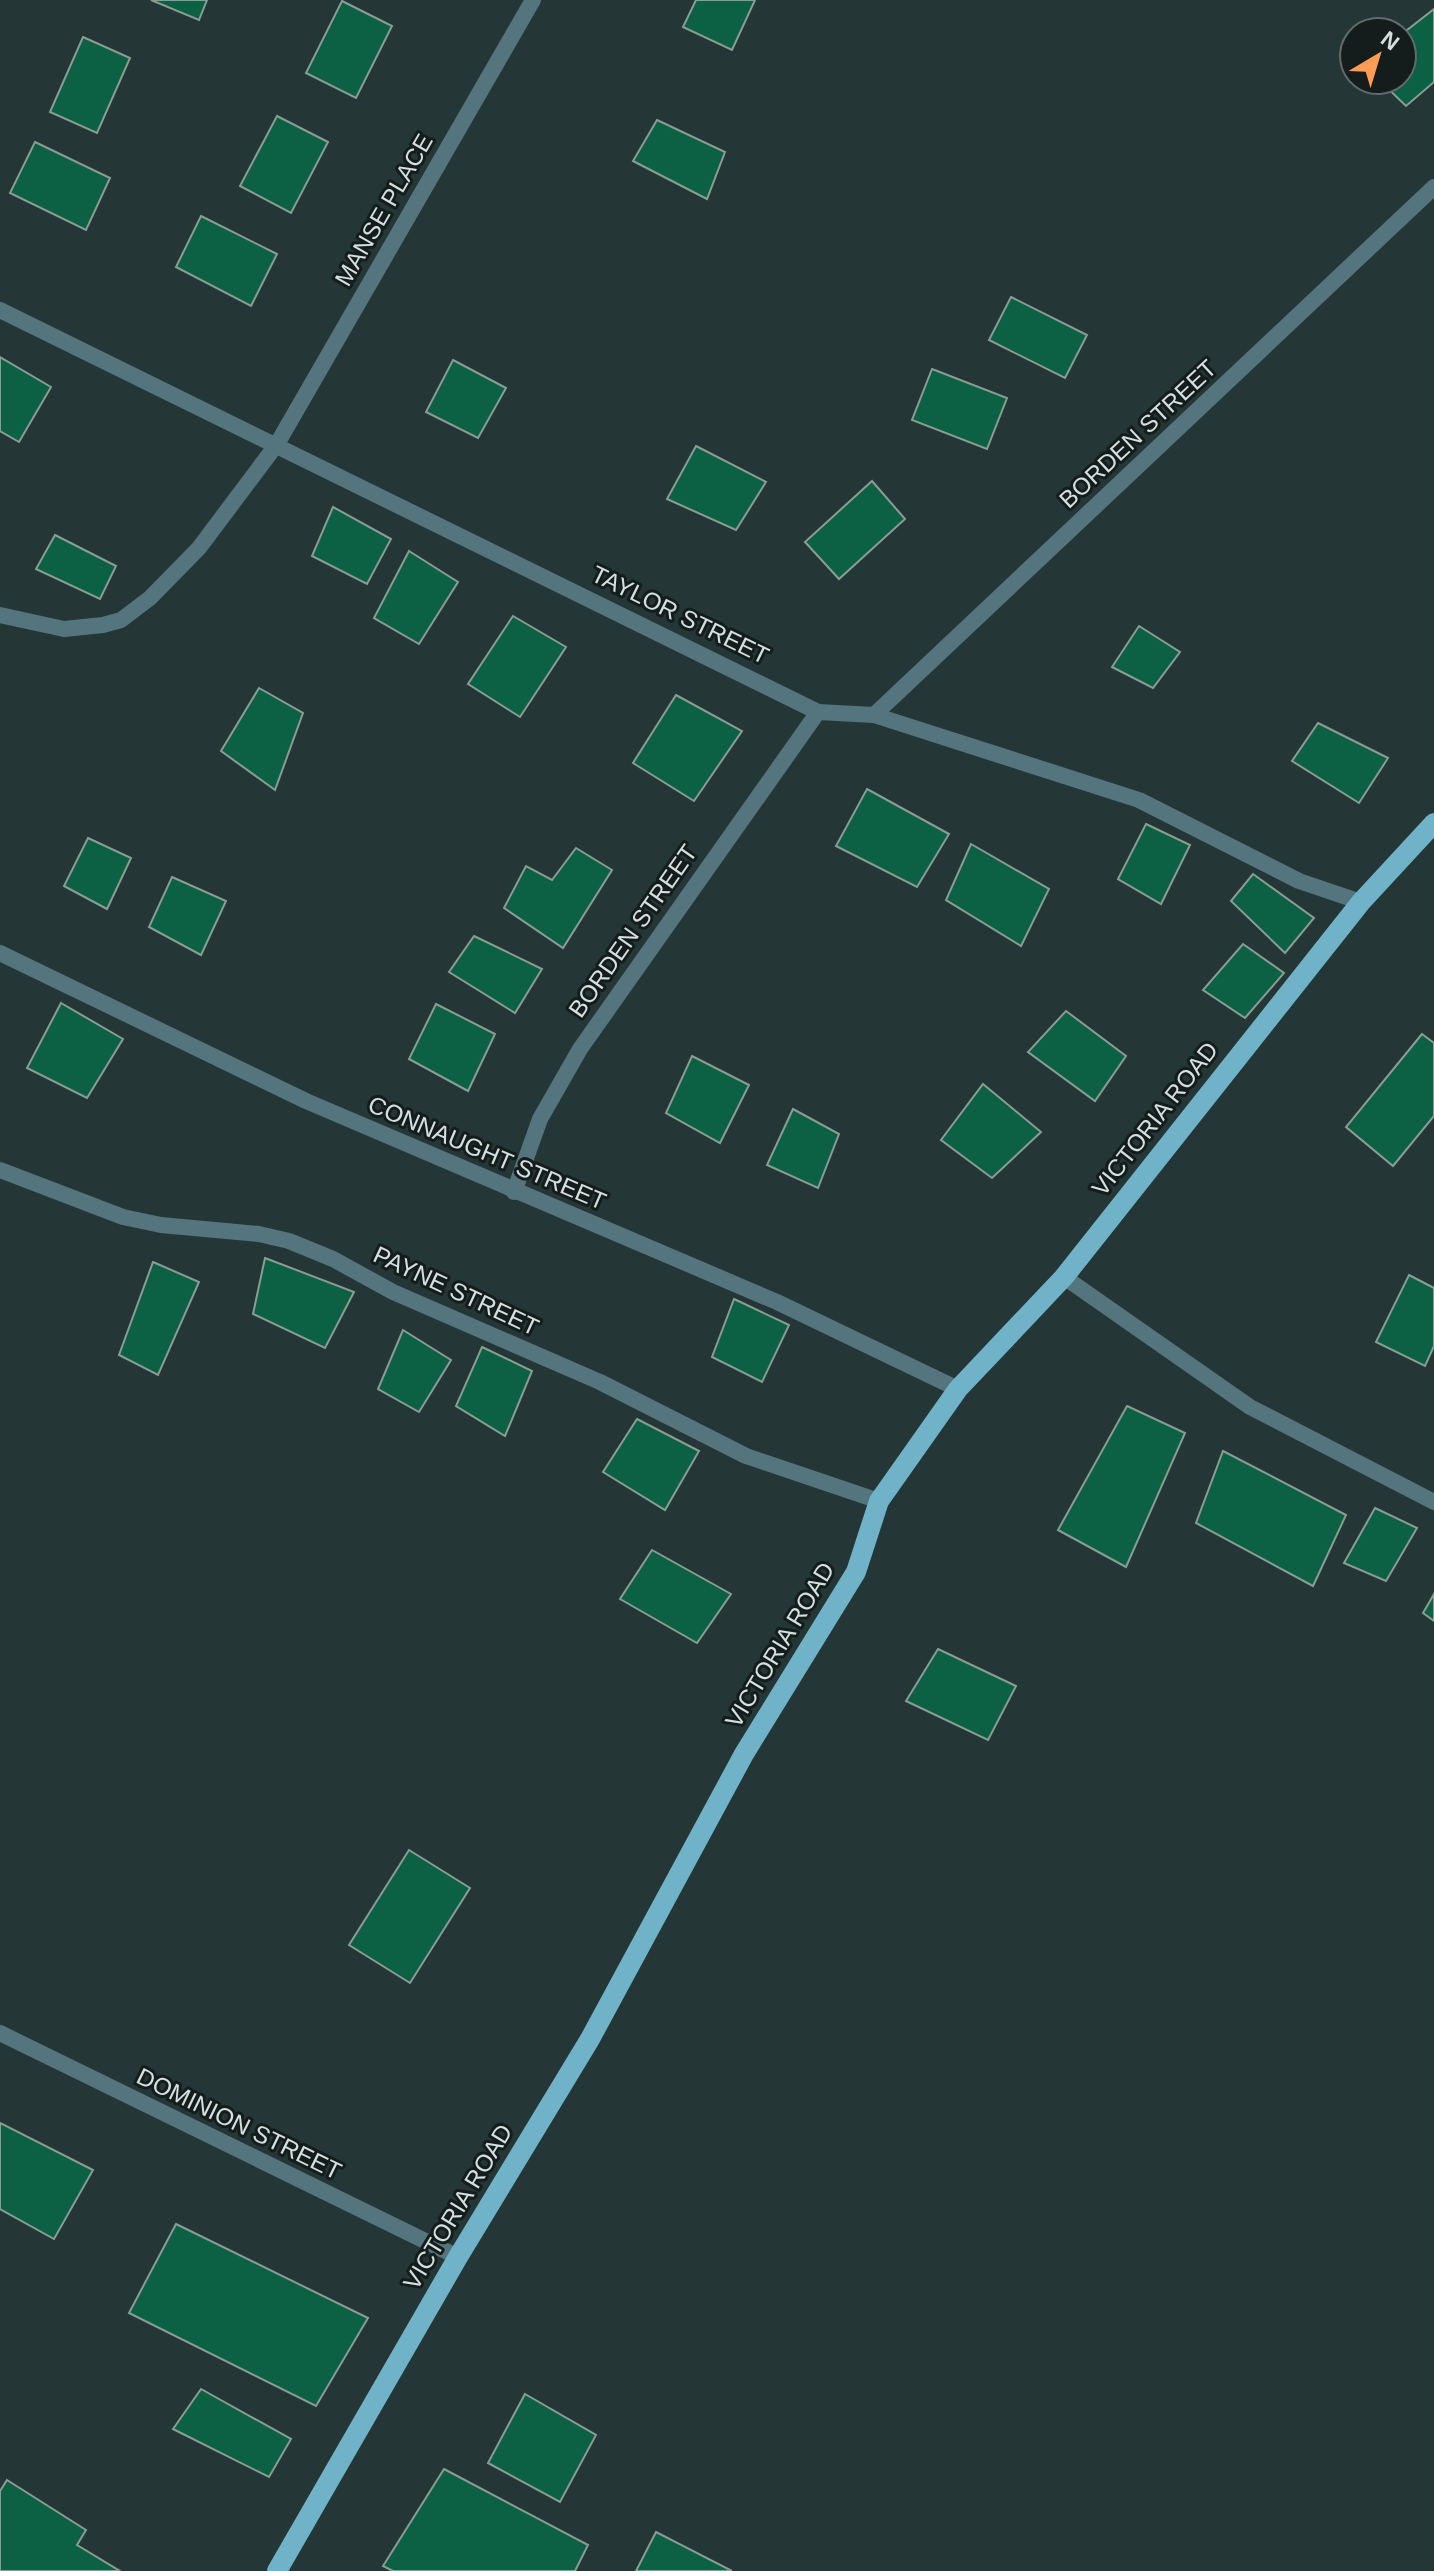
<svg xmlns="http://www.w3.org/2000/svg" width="1434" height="2571" font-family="Arial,sans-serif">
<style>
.building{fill:#0c6044;stroke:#8a9c93;stroke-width:2}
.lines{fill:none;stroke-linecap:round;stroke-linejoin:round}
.minor{stroke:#54747e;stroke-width:16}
.primary{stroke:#70b3c8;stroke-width:20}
.labels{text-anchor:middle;stroke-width:6;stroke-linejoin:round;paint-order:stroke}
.street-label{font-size:24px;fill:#d4e0df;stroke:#141d1c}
</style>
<rect width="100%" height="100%" fill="#243736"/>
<g class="building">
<path d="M151 0H207L199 20Z"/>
<path d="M696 0H755L732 50 683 27Z"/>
<path d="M342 1 392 26 356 98 306 73Z"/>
<path d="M1434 9V82L1406 106 1379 80H1402V34Z"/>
<path d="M83 37 130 58 97 133 50 112Z"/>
<path d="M277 116 328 142 291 213 240 186Z"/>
<path d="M657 120 725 152 707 199 633 161Z"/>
<path d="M35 142 110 178 86 230 10 193Z"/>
<path d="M201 216 277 254 251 306 176 267Z"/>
<path d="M1011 297 1087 335 1065 378 989 340Z"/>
<path d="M0 357 51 387 19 442 0 431Z"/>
<path d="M453 360 506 388 478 438 426 412Z"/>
<path d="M932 369 1007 398 987 449 912 420Z"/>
<path d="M696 446 766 482 736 530 667 499Z"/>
<path d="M872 481 905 519 839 579 805 542Z"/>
<path d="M333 507 391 539 367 584 312 556Z"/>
<path d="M55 535 116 566 100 599 36 569Z"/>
<path d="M409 551 458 582 419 644 374 618Z"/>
<path d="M513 616 566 647 520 717 468 684Z"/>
<path d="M1139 626 1180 652 1153 688 1112 667Z"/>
<path d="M259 688 303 713 275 790 221 751Z"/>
<path d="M676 695 742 731 694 801 633 763Z"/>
<path d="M1318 723 1388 758 1359 803 1292 761Z"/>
<path d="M867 789 949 834 917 887 836 846Z"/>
<path d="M1146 824 1190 845 1161 904 1118 879Z"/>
<path d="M88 838 131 858 107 909 64 886Z"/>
<path d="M971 844 1049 889 1021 946 946 900Z"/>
<path d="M576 848 612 870 563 948 504 908 526 866 552 880Z"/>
<path d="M1253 874 1314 918 1285 953 1231 901Z"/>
<path d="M172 877 226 901 201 955 149 927Z"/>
<path d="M474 936 542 969 515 1013 449 972Z"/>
<path d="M1243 944 1284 973 1245 1018 1203 990Z"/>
<path d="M61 1003 123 1039 87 1098 27 1068Z"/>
<path d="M436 1004 495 1034 468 1091 409 1059Z"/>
<path d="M1066 1011 1126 1056 1095 1101 1028 1052Z"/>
<path d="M1422 1034 1434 1043V1116L1393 1166 1346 1127Z"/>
<path d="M692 1056 749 1085 720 1143 666 1113Z"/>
<path d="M983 1084 1041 1132 992 1178 941 1140Z"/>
<path d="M793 1109 839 1134 818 1188 767 1165Z"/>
<path d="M265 1258 354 1292 325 1348 253 1314Z"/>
<path d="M153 1262 199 1282 158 1375 119 1355Z"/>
<path d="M1409 1275 1434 1288V1346L1425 1366 1376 1342Z"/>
<path d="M734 1299 789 1325 762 1382 712 1357Z"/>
<path d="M403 1330 451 1360 419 1412 378 1389Z"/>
<path d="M482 1347 532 1371 505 1436 456 1406Z"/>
<path d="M1127 1406 1185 1433 1126 1567 1058 1530Z"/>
<path d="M637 1419 699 1451 665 1510 603 1472Z"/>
<path d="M1223 1451 1346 1515 1313 1586 1196 1523Z"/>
<path d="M1375 1508 1417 1528 1386 1581 1344 1563Z"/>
<path d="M652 1550 731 1594 697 1643 620 1599Z"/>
<path d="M1434 1594V1621L1423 1613Z"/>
<path d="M938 1649 1016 1686 988 1740 906 1701Z"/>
<path d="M409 1850 470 1888 410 1983 349 1945Z"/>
<path d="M0 2123 93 2170 54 2239 0 2209Z"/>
<path d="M176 2224 368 2318 316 2406 129 2313Z"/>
<path d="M201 2389 291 2439 269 2477 173 2429Z"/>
<path d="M525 2394 596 2435 560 2502 488 2463Z"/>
<path d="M444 2469 588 2545 575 2571H393L383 2566Z"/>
<path d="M7 2480 86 2530 77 2545 120 2571H0V2491Z"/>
<path d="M656 2532 732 2571H636Z"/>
</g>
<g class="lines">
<g class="minor">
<path d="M0 310 818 712 874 715 1139 800 1299 881 1361 902"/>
<path d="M0 615 64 629 103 625 121 620 150 598 199 548 277 444 533 0"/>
<path d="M874 715 1434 187"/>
<path d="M0 953 306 1101 777 1302 958 1389"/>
<path d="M0 1170 123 1217 161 1225 259 1234 289 1241 333 1259 393 1292 600 1382 746 1456 879 1501"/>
<path d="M514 1192 540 1119 580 1049 818 712"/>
<path d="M1064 1277 1250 1407 1434 1502"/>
<path d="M0 2033 458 2257"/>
</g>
<path class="primary" d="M277 2571 458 2257 590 2039 744 1754 856 1572 879 1501 958 1389 1064 1277 1361 902 1434 823"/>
</g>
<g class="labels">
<g class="street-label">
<text transform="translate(384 210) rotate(-60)" y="8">MANSE PLACE</text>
<text transform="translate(1138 434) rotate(-43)" y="8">BORDEN STREET</text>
<text transform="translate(680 615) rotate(26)" y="8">TAYLOR STREET</text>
<text transform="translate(633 931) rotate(-55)" y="8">BORDEN STREET</text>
<text transform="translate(1155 1119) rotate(-52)" y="8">VICTORIA ROAD</text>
<text transform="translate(487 1153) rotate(23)" y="8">CONNAUGHT STREET</text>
<text transform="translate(456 1291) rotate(25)" y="8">PAYNE STREET</text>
<text transform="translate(780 1645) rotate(-59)" y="8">VICTORIA ROAD</text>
<text transform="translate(239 2124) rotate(26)" y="8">DOMINION STREET</text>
<text transform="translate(458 2207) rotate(-59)" y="8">VICTORIA ROAD</text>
</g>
</g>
<g transform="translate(1378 56) rotate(38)"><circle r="38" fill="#141d1c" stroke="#616b6a" stroke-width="2"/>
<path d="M0-6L14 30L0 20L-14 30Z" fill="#fd9d55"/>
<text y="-12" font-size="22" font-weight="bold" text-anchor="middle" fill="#d4e0df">N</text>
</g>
</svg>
